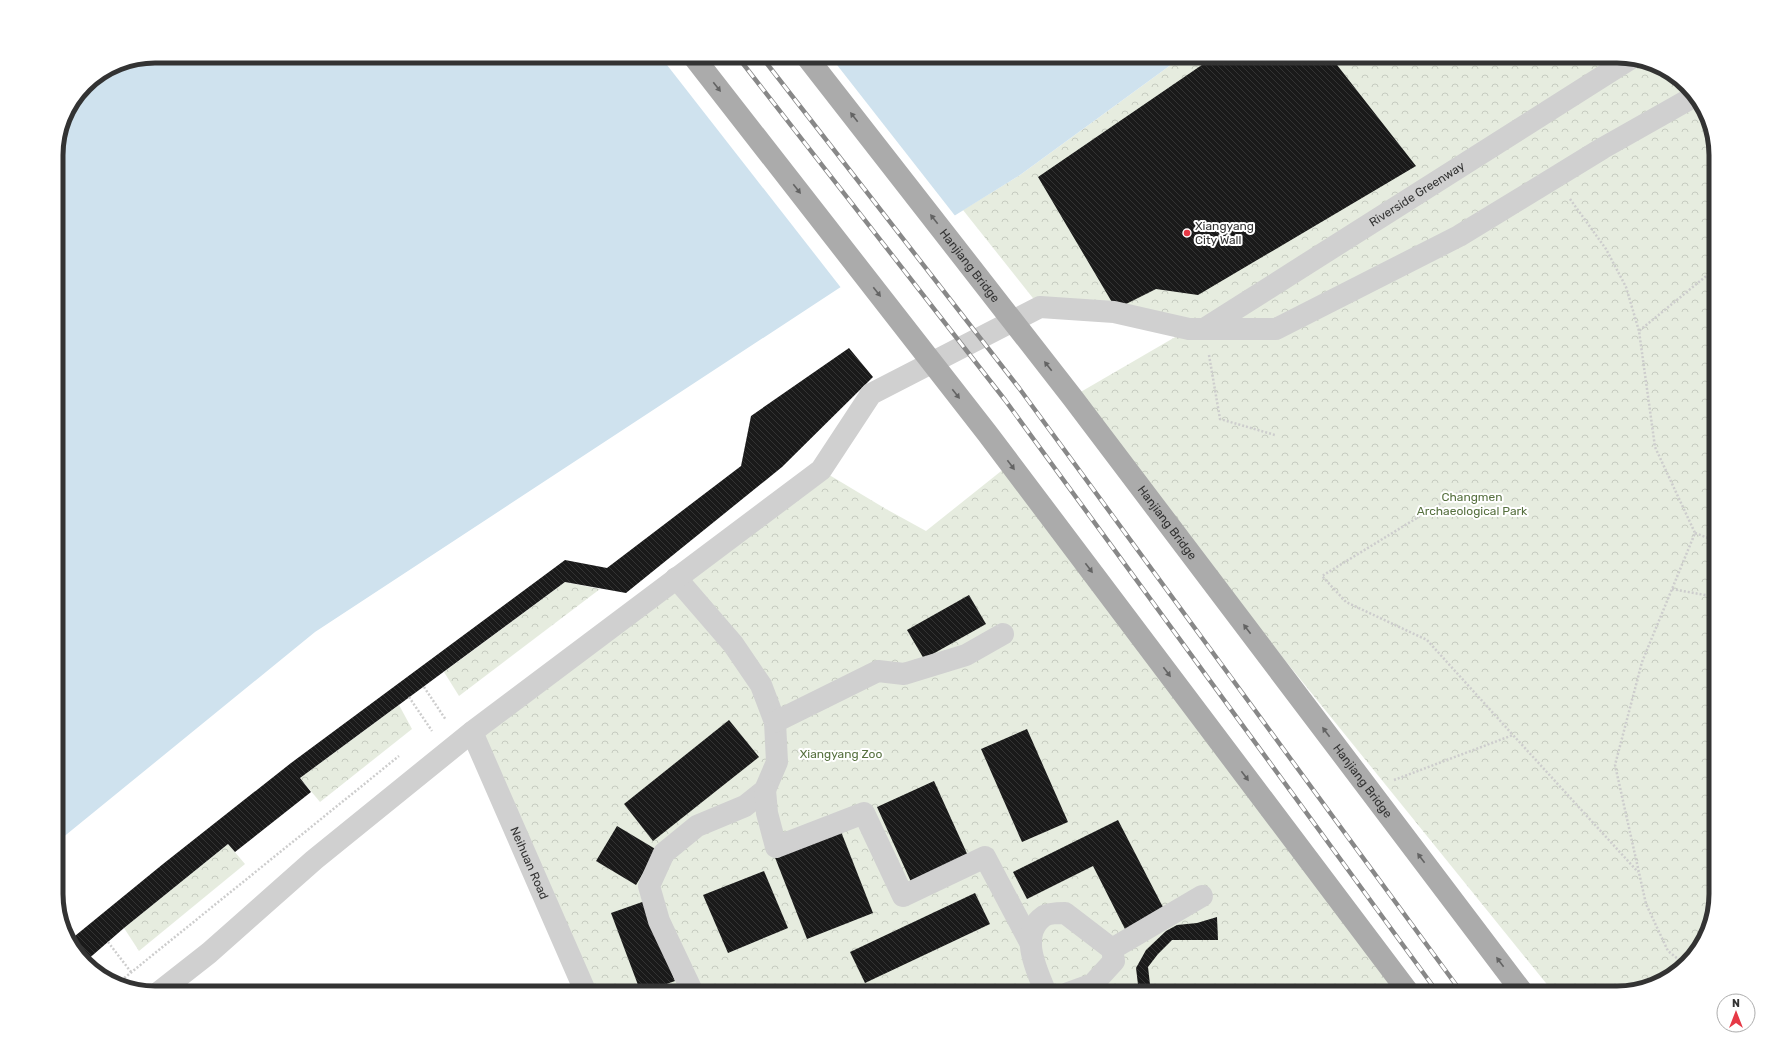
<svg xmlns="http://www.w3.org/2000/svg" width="1772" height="1049" font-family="Rubik,sans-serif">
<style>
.forest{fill:url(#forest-crowns)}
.water{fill:#cfe2ee}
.pier{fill:#fff}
.building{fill:url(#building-back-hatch)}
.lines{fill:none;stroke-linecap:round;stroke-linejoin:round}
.path{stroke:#cdcdcd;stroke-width:2.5;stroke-dasharray:2 2;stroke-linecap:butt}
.minor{stroke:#d0d0d0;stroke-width:22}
.major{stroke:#ababab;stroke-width:22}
.rail-casing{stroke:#888;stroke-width:4.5}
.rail{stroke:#fff;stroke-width:3;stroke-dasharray:9;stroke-linecap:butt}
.oneway{fill:#636363}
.poi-dot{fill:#e63946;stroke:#fff;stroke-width:1.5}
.labels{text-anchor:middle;stroke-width:4;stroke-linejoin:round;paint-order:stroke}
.street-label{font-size:12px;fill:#333;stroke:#fff}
.poi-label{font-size:12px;fill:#333;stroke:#fff;text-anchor:start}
.park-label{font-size:12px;fill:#56703f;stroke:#fff}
.rim{fill:none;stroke:#333;stroke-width:5}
</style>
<defs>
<pattern id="forest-crowns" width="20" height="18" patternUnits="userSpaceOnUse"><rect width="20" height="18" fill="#e6ecdf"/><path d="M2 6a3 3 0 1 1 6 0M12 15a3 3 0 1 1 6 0" fill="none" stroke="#c6cbc0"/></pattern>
<pattern id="building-back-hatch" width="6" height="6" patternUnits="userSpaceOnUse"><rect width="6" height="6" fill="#1a1a1a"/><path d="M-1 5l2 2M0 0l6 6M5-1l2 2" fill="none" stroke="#333"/></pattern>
</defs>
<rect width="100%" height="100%" fill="#fff"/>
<g class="forest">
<path d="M1183 56H1617L1666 69 1699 100 1716 149V894L1703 943 1667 980 1617 993H1554L1072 397 1189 329 1040 307 963 210 1020 175Z"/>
<path d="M1010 464 1409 993H586L472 732 821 470 886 509 926 531Z"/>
<path d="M565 582 600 589 459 696 444 672Z"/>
<path d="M399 705 412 729 320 802 300 778Z"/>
<path d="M228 844 245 864 139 951 124 928Z"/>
</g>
<path class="water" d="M155 56H1183L1020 175 859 275 315 632 56 843V149L64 117 85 85 118 63Z"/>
<path class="pier" d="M660 56H830L956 217 842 289Z"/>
<g class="building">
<path d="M1215 56H1330L1416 166 1198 295 1156 289 1116 309 1038 177Z"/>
<path d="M849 348 873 377 782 467 626 593 565 582 300 778 311 792 235 852 228 844 124 928 86 961 73 949 70 940 163 864 291 763 565 560 607 568 741 466 751 416Z"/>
<path d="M969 595 986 624 924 659 907 630Z"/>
<path d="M729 720 759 757 653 841 624 804Z"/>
<path d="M1027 729 1068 822 1022 842 981 749Z"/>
<path d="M934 781 969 858 912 884 877 807Z"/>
<path d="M1118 820 1166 913 1127 933 1093 866 1027 899 1013 872Z"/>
<path d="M617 826 657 850 636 885 596 861Z"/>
<path d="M840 829 873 913 807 939 774 855Z"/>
<path d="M764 871 788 928 728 953 703 895Z"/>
<path d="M975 893 990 924 865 983 850 952Z"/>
<path d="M645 901 675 981 641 993 611 913Z"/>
<path d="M1217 917 1218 940H1172L1158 954 1148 967 1151 993H1139L1136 968 1146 950 1166 931 1177 925 1197 923Z"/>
</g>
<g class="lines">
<g class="path">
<path d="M1570 199 1606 249 1626 287 1639 331"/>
<path d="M1209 355 1220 419 1275 435"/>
<path d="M1461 491 1322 576 1346 602 1427 640 1513 735"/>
<path d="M1695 533 1716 541"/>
<path d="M1672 589 1716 597"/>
<path d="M424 687 446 720"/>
<path d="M409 697 432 731"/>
<path d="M1394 780 1513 735 1638 872"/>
<path d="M108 942 131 972"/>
<path d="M89 959 99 973"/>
<path d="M1683 963 1668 951 1646 904 1615 765 1642 662 1695 533 1655 447 1639 331 1716 268"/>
<path d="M118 983 399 756"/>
</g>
<g class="minor">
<path id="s1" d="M1204 329 1630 59"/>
<path d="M676 578 733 644 761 685 775 722 777 762 765 790 745 806 697 826 664 853 649 886 659 921 693 993"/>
<path d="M775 722 878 671 904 674 966 655 1003 634"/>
<path id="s2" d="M472 732 586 993"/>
<path d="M765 790 767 813 776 847 864 813 903 896 985 857 1031 944"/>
<path d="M1112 949 1202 896"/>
<path d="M158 993 209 953 314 860 472 732 821 470 871 394 1040 307 1114 312 1189 329H1276L1459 236 1603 148 1695 96"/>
<path d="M1046 993C1037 971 1018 934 1044 916 1049 913 1059 913 1065 913L1112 949 1114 961 1093 984 1068 993"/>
</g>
<g class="major">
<path d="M693 56 987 433 1409 993"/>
<path id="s3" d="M806 56 1072 397 1523 993"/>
</g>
<g class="rail-casing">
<g id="rail">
<path d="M737 56 1005 400 1438 993"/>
<path d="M761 56 1019 388 1462 993"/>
</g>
</g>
<use href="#rail" class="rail"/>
</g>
<defs><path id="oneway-solid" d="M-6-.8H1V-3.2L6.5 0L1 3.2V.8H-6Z"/></defs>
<g class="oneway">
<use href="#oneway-solid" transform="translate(717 87) rotate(52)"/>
<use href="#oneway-solid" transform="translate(854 117) rotate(-128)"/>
<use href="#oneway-solid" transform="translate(797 189) rotate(52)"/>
<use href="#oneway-solid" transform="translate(934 219) rotate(-128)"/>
<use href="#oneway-solid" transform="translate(877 292) rotate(52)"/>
<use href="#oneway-solid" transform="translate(1048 366) rotate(-128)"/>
<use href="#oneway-solid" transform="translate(956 394) rotate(52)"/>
<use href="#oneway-solid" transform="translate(1011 465) rotate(53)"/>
<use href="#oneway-solid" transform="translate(1089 568) rotate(53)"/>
<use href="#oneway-solid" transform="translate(1247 629) rotate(-127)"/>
<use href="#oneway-solid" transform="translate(1167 672) rotate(53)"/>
<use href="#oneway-solid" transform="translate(1326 732) rotate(-127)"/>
<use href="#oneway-solid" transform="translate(1245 776) rotate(53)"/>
<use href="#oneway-solid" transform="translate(1421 858) rotate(-127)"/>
<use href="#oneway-solid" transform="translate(1500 962) rotate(-127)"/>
</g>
<circle class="poi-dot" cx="1187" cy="233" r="4"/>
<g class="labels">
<g class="street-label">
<text dy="4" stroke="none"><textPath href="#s1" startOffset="252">Riverside Greenway</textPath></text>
<text dy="4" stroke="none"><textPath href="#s3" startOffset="266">Hanjiang Bridge</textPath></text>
<text dy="4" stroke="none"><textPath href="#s3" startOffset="590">Hanjiang Bridge</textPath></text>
<text dy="4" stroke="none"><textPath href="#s3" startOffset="914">Hanjiang Bridge</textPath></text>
<text dy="4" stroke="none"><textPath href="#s2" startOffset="143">Neihuan Road</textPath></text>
</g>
<g class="poi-label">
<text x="1195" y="230">Xiangyang<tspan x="1195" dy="14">City Wall</tspan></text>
</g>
<g class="park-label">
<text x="1472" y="501">Changmen<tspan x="1472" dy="14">Archaeological Park</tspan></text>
<text x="841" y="758">Xiangyang Zoo</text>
</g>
</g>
<path d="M0 0H1772V1049H0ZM155 63H1617A92 92 0 0 1 1709 155V894A92 92 0 0 1 1617 986H155A92 92 0 0 1 63 894V155A92 92 0 0 1 155 63Z" fill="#fff" fill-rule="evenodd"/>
<path class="rim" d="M155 63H1617A92 92 0 0 1 1709 155V894A92 92 0 0 1 1617 986H155A92 92 0 0 1 63 894V155A92 92 0 0 1 155 63Z"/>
<g transform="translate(1736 1013)"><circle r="19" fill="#ffffff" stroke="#adadad"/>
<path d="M0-3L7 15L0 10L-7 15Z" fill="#e63946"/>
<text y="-6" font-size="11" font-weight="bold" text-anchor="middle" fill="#333333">N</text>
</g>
</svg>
